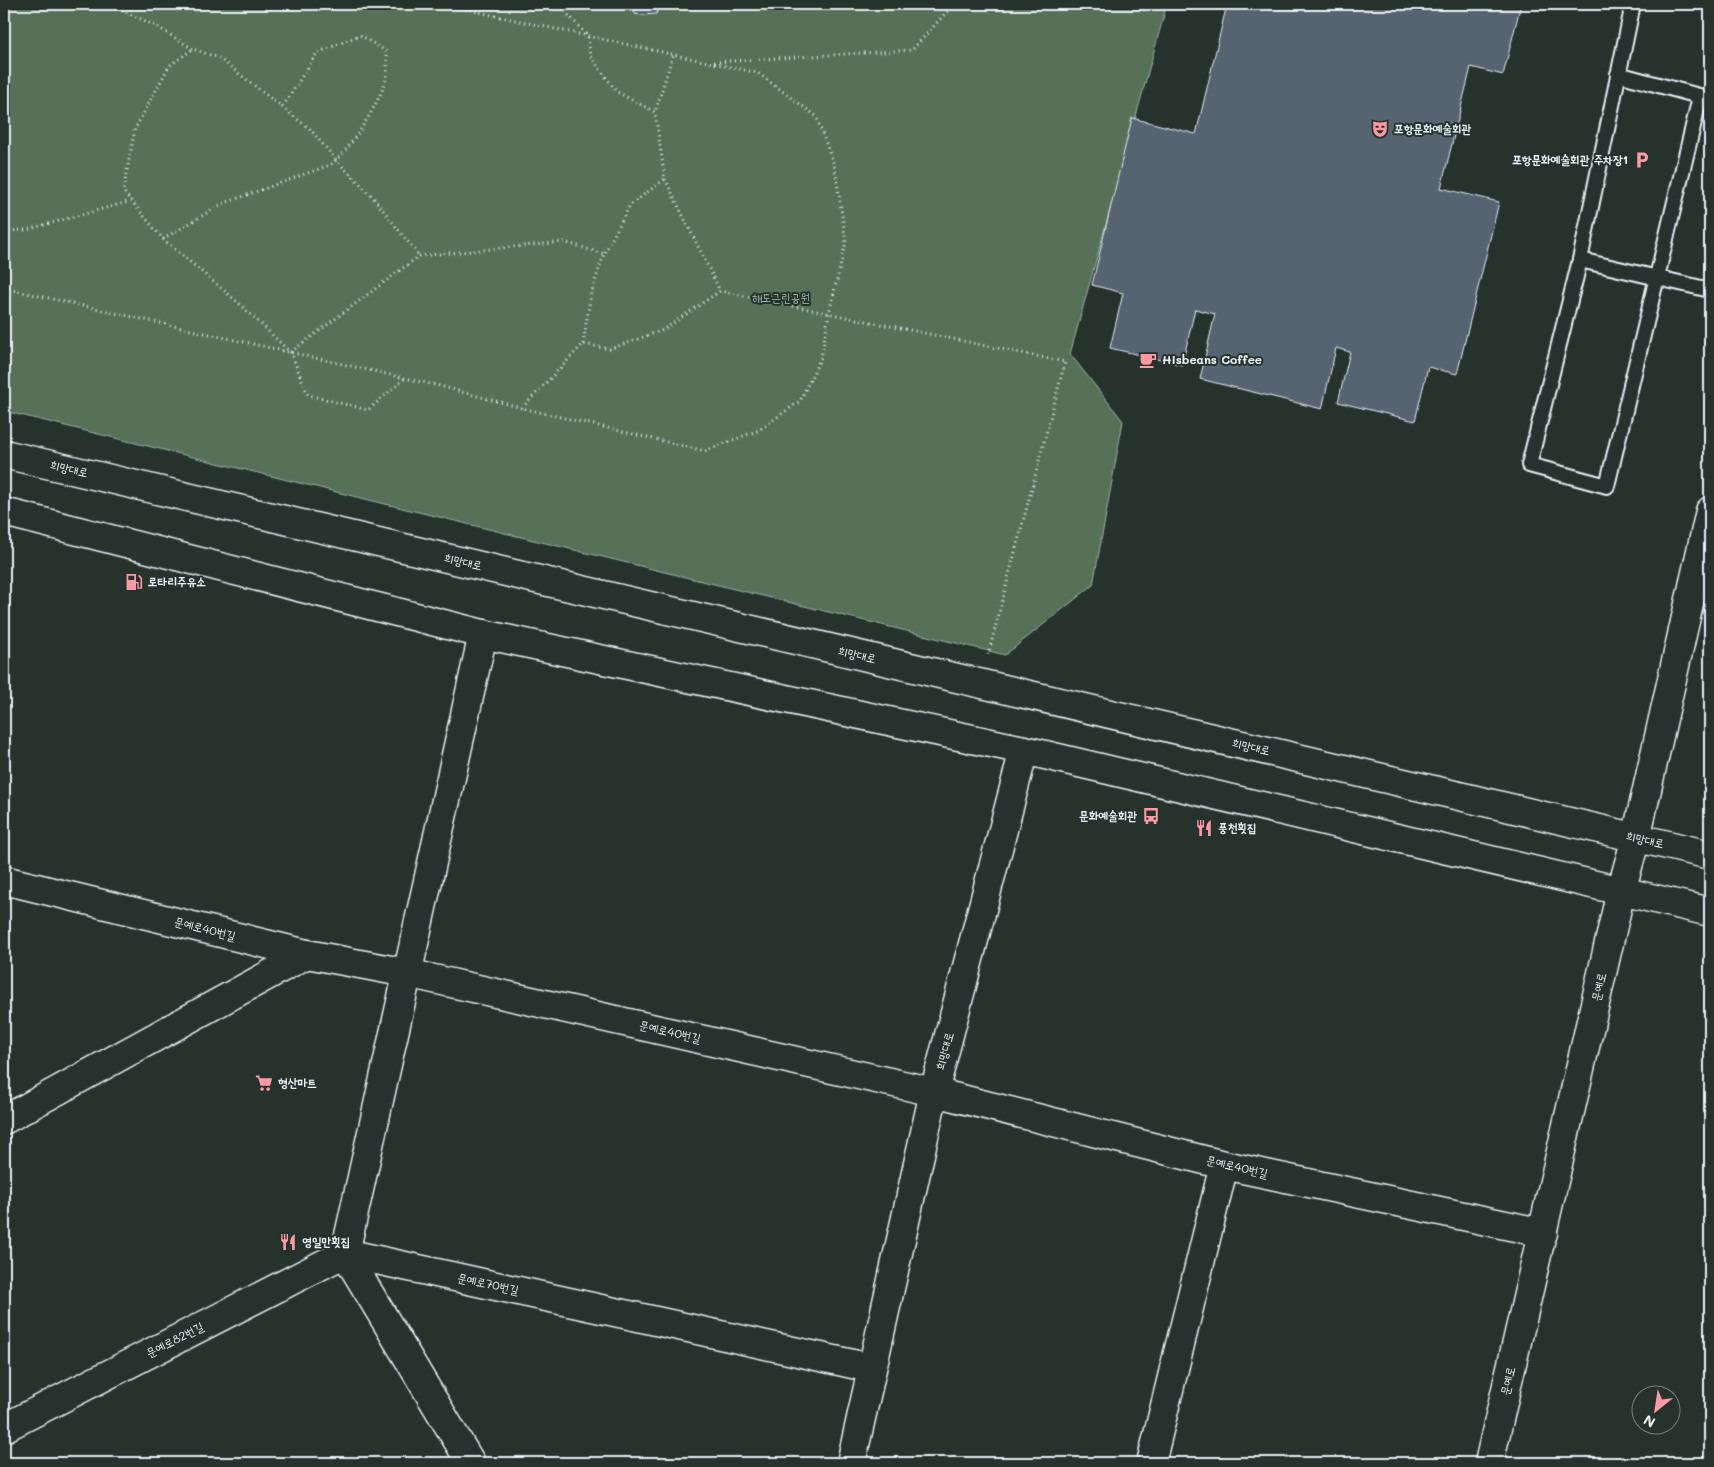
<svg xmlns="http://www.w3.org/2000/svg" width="1714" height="1467" font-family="Mali,'Poor Story',sans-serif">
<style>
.green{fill:#567158;stroke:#9fb1a8}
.building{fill:#576370;stroke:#e8f1f8}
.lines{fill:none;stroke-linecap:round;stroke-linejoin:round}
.service-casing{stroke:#e8f1f8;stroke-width:18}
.minor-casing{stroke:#e8f1f8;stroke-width:31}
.secondary-casing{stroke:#e8f1f8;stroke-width:31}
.primary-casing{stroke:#e8f1f8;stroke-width:31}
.path{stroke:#e8f1f8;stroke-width:3;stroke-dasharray:1 4;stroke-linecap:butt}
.service{stroke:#26332d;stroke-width:14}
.minor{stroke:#26332d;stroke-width:28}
.secondary{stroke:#26332d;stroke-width:28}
.primary{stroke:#26332d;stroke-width:28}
.labels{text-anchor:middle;stroke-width:4;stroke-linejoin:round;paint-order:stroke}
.poi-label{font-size:12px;font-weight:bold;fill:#e8f1f8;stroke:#26332d;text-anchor:start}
.park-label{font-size:12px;fill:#aebeb8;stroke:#26332d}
.street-label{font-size:12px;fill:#e8f1f8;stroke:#26332d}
</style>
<rect width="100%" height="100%" fill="#26332d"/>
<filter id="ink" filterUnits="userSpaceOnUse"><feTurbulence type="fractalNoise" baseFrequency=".02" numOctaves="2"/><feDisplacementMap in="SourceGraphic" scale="10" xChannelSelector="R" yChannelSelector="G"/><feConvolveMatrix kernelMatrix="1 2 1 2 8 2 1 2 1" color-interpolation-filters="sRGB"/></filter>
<g filter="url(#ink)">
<path class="green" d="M4 4H1167L1070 354 1123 421 1093 585 1005 655 4 411Z"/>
<g class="building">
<path d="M634 4H660L656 14 642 15 635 14Z"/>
<path d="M1227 4H1521L1503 75 1471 67 1441 188 1499 202 1457 374 1428 367 1415 421 1338 402 1350 352 1336 348 1322 409 1200 379 1215 314 1195 309 1182 365 1110 348 1123 293 1092 285 1132 118 1196 134Z"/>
</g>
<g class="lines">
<g class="service-casing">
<g id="service">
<path d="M1633 4 1580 260 1529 465 1607 486 1700 97"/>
<path d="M1618 74 1710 99"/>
<path d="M1580 260 1710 290"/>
</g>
</g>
<g class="minor-casing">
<g id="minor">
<path d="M4 880 307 954 407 973 934 1092 1224 1165 1543 1233"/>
<path d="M1621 891 1636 838 1710 511"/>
<path d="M4 1120 307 954"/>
<path d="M345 1253 483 634"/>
<path d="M345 1253 871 1368"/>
<path d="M345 1253 471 1463"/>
<path d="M4 1428 345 1253"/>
<path d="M851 1463 934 1092 1024 750"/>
<path d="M1151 1463 1224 1165"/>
</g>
</g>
<g class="secondary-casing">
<path id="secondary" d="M1489 1463 1621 891"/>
</g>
<g class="primary-casing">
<g id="primary">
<path d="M4 454 1710 855"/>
<path d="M4 512 483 634 1024 750 1710 912"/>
</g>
</g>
<g class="path">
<path d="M108 4 156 26 193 49"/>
<path d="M558 4 588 36 590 56 617 92 655 112 673 55"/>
<path d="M714 62 912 50 954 4"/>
<path d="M665 179 720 291"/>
<path d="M4 231 26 230 131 201"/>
<path d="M163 239 222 204 330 165C348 154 381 100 386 79 388 71 387 60 387 52L360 35 317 53 282 108"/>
<path d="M4 288 440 386 522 408 705 451 759 430 800 401 821 357 829 313 846 242 835 168 816 116 758 73 441 4"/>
<path d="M583 344 591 293 604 254 630 205 665 179 655 112"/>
<path d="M291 352 419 256 564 242 604 254"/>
<path d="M404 379 368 410 308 395 291 353 241 305 163 239 123 191 135 129 169 66 193 49 219 58 310 129 337 161 372 196 419 256"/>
<path d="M522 408 583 344 610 349 663 330 720 291 1065 362 988 655"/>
</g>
<use href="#service" class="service"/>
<use href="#minor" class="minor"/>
<use href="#secondary" class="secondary"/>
<use href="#primary" class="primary"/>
</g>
</g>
<defs>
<g id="theatre-bare" transform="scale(1.35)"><path d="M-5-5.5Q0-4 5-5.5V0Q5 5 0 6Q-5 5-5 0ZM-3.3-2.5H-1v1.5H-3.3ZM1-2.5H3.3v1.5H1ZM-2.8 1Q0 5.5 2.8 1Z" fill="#ff9aa2" stroke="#26332d" stroke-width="2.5" paint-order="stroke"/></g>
<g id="parking-bare" transform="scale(1.35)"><path d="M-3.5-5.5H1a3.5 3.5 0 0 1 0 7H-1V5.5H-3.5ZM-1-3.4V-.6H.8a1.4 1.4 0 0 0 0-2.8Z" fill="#ff9aa2" stroke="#26332d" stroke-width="2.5" paint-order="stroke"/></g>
<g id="cafe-bare" transform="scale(1.35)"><path d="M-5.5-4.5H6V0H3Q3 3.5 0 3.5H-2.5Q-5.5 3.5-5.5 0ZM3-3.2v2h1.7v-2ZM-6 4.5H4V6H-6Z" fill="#ff9aa2" stroke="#26332d" stroke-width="2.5" paint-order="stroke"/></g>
<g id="fuel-bare" transform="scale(1.35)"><path d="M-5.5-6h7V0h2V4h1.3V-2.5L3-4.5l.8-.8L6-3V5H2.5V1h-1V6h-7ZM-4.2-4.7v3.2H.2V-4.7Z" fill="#ff9aa2" stroke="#26332d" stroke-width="2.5" paint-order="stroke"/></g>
<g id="bus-bare" transform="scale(1.35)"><path d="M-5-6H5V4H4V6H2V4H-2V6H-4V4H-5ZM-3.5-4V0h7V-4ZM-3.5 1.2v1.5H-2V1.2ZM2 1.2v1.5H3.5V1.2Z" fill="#ff9aa2" stroke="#26332d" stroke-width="2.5" paint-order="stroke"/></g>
<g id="restaurant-bare" transform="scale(1.35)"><path d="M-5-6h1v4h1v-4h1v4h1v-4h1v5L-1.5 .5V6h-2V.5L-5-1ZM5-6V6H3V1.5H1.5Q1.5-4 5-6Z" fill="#ff9aa2" stroke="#26332d" stroke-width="2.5" paint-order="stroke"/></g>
<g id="supermarket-bare" transform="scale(1.35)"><path d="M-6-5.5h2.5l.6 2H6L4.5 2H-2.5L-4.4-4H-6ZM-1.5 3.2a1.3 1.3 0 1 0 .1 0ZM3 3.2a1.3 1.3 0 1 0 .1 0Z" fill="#ff9aa2" stroke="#26332d" stroke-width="2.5" paint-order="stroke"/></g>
</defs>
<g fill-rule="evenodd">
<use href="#theatre-bare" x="1380" y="129"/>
<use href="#parking-bare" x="1642" y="160"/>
<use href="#cafe-bare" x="1148" y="360"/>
<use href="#fuel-bare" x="134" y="582"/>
<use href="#bus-bare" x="1151" y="816"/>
<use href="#restaurant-bare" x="1204" y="828"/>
<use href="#supermarket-bare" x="264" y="1083"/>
<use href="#restaurant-bare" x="288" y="1242"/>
</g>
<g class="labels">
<g class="poi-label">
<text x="1394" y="133">포항문화예술회관</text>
<text x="1628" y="164" text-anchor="end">포항문화예술회관 주차장1</text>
<text x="1162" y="364">Hisbeans Coffee</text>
<text x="148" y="586">로타리주유소</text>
<text x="1137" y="820" text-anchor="end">문화예술회관</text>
<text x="1218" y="832">풍천횟집</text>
<text x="278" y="1087">형산마트</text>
<text x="302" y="1246">영일만횟집</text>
</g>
<g class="park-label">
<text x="781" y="302">해도근린공원</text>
</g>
<g class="street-label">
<text transform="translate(69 469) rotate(13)" y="4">희망대로</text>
<text transform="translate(463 562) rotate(13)" y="4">희망대로</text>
<text transform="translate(857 655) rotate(13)" y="4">희망대로</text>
<text transform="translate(1251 747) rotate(13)" y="4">희망대로</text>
<text transform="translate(1645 840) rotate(13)" y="4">희망대로</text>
<text transform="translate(205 929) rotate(14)" y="4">문예로40번길</text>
<text transform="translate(1599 987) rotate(-77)" y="4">문예로</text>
<text transform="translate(670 1032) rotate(13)" y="4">문예로40번길</text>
<text transform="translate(945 1051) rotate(-75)" y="4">희망대로</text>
<text transform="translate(1237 1167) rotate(13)" y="4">문예로40번길</text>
<text transform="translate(488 1284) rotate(12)" y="4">문예로70번길</text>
<text transform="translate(175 1340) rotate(-27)" y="4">문예로82번길</text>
<text transform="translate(1508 1381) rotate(-77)" y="4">문예로</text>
</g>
</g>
<rect width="1714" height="1467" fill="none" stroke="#26332d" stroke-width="20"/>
<rect x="10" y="10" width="1694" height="1447" fill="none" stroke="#e8f1f8" stroke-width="2" filter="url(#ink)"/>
<g transform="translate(1656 1410) rotate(210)"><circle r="24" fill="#26332d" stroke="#747f7e"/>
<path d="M0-4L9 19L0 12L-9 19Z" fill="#ff9aa2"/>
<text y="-8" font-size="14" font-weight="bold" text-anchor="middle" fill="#e8f1f8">N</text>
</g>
</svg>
